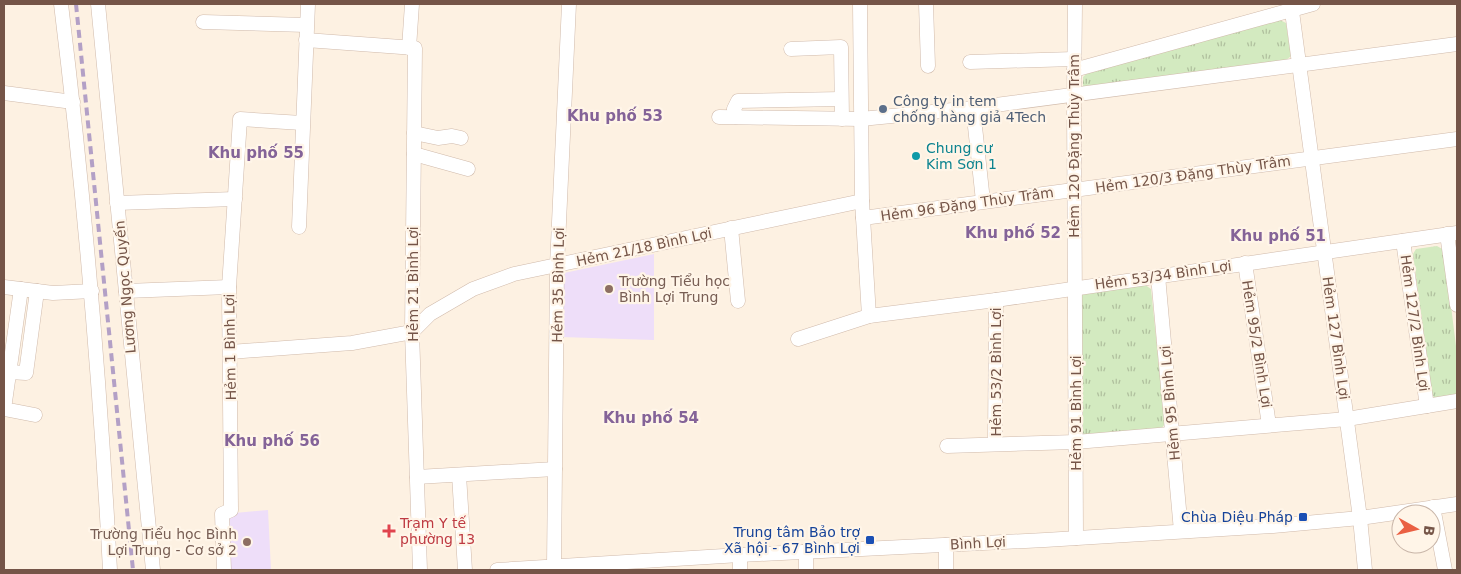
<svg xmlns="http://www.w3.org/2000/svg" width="1461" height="574" font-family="'DejaVu Sans',sans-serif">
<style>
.education{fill:#eedef9}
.park{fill:url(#park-tufts)}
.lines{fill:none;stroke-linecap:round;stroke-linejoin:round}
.minor-casing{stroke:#d0baab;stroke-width:15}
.minor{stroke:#fff;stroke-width:14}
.rail{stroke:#b3a0c6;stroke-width:4;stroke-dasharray:8 5;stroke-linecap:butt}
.service-dot{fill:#5c6f8a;stroke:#fff5e8;stroke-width:2}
.culture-dot{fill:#0f9aa8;stroke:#fff5e8;stroke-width:2}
.education-dot{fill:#8d6e63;stroke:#fff5e8;stroke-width:2}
.transit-dot{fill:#1a4fb4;stroke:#fff5e8;stroke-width:2}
.health-dot{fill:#e0444e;stroke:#fff5e8;stroke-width:2}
.labels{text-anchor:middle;stroke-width:4.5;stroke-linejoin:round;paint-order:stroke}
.service-label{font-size:14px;fill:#4e5e75;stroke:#fff5e8;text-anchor:start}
.street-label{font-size:14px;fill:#755548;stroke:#fff5e8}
.culture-label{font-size:14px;fill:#0d838f;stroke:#fff5e8;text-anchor:start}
.education-label{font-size:14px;fill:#785e54;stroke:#fff5e8;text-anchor:start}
.transit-label{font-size:14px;fill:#164399;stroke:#fff5e8;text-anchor:end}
.health-label{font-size:14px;fill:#be3a42;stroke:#fff5e8;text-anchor:start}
.neighbourhood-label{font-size:15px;font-weight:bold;fill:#846398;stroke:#fff5e8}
</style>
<defs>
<pattern id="park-tufts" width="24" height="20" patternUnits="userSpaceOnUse" patternTransform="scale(1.25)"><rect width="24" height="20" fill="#d3eac0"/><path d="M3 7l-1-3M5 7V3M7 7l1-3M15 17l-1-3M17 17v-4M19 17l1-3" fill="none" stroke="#b0c09e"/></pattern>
</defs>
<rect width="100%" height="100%" fill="#fdf1e2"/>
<g class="education">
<path d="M654 254V340L561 337 564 273Z"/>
<path d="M268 510 271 570H225L224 514Z"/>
</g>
<g class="park">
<path d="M1280 20 1286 23 1291 56 1285 61 1089 87 1083 86V77L1088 72Z"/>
<path d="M1437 246 1444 250 1457 354V395L1436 399 1432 395 1413 254 1416 249Z"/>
<path d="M1144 284 1151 289 1165 424 1161 429 1085 436 1081 430 1080 298 1083 292Z"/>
</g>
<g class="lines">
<g class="minor-casing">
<g id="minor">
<path d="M61 4C84 192 100 381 110 570"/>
<path d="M98 4 153 570"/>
<path d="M860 4 862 201 869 316"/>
<path d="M926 4 928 66"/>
<path d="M1075 4 1074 96 1076 538"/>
<path d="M1291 4 1360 518 1365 570"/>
<path d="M203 22 306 25"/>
<path d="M306 40 415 48 412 332 420 570"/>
<path d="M409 48 412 4"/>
<path d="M791 49 841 47 842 119"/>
<path d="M970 62 1074 59"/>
<path d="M1074 70 1313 4"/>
<path d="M4 93 73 102"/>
<path d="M973 108 983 201"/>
<path d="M719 117 861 119 973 108 1457 44"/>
<path d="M736 117 734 109 738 101 841 99"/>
<path d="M414 133 438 138 452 136 461 138"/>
<path d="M414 154 468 169"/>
<path d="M117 203 235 199"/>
<path d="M863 218 1457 139"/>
<path d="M299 227 308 4"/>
<path d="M731 228 738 301"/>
<path d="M1447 234 1457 305"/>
<path d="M1403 241 1427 406"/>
<path d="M1245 263 1269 425"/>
<path d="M1158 276 1181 531"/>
<path d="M4 287 53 293 92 291"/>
<path d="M21 289 4 409 35 415"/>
<path d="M126 291 229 287"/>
<path d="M412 332 430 314 473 289 514 274 862 201"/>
<path d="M798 339 869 316 996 300 1457 233"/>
<path d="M230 352 352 343 412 332"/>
<path d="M9 372 26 373 37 291"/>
<path d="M995 444 996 300"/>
<path d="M947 446 1076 442 1347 419 1457 401"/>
<path d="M459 475 465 570"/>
<path d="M417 477 555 469"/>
<path d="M1433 507 1445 570"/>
<path d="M946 545V570"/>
<path d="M554 567 557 266 569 4"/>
<path d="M224 570 222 514 231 510 229 287 240 119 302 123"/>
<path d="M497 570 740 555 1045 540 1273 526 1360 518 1457 504"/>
<path d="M740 570V555"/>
<path d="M806 570V551"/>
</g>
</g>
<use href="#minor" class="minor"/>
<path class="rail" d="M76 4 133 570"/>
</g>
<circle class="service-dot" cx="883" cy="109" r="5"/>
<circle class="culture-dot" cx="916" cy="156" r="5"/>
<g class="education-dot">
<circle cx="609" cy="289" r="5"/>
<circle cx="247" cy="542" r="5"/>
</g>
<g class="transit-dot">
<rect x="1298" y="512" width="10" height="10" rx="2.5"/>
<rect x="865" y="535" width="10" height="10" rx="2.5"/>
</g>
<path class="health-dot" d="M386.5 523.5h5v5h5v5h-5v5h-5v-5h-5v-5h5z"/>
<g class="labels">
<g class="service-label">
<text x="893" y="106">Công ty in tem<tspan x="893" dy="16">chống hàng giả 4Tech</tspan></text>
</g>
<g class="street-label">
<text transform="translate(1074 146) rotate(-90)" y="5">Hẻm 120 Đặng Thùy Trâm</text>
<text transform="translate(1193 174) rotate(-8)" y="5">Hẻm 120/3 Đặng Thùy Trâm</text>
<text transform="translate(967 204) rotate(-8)" y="5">Hẻm 96 Đặng Thùy Trâm</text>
<text transform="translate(644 247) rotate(-12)" y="5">Hẻm 21/18 Bình Lợi</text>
<text transform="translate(1163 275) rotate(-8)" y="5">Hẻm 53/34 Bình Lợi</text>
<text transform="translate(413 284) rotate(-90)" y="5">Hẻm 21 Bình Lợi</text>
<text transform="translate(558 285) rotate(-89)" y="5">Hẻm 35 Bình Lợi</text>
<text transform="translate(125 287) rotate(-95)" y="5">Lương Ngọc Quyến</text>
<text transform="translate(1415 323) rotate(82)" y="5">Hẻm 127/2 Bình Lợi</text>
<text transform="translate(1336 338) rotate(82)" y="5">Hẻm 127 Bình Lợi</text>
<text transform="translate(1257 344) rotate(81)" y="5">Hẻm 95/2 Bình Lợi</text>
<text transform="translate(230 347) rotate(-91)" y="5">Hẻm 1 Bình Lợi</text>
<text transform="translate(996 372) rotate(-90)" y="5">Hẻm 53/2 Bình Lợi</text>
<text transform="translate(1170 403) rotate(-95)" y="5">Hẻm 95 Bình Lợi</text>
<text transform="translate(1076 413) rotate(-90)" y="5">Hẻm 91 Bình Lợi</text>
<text transform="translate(978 543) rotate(-3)" y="5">Bình Lợi</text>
</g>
<g class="culture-label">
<text x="926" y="153">Chung cư<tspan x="926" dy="16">Kim Sơn 1</tspan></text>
</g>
<g class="education-label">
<text x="619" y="286">Trường Tiểu học<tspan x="619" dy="16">Bình Lợi Trung</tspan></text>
<text x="237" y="539" text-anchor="end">Trường Tiểu học Bình<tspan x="237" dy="16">Lợi Trung - Cơ sở 2</tspan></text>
</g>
<g class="transit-label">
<text x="1293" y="522">Chùa Diệu Pháp</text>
<text x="860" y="537">Trung tâm Bảo trợ<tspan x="860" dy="16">Xã hội - 67 Bình Lợi</tspan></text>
</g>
<g class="health-label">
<text x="400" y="528">Trạm Y tế<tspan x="400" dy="16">phường 13</tspan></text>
</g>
<g class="neighbourhood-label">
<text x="615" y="121">Khu phố 53</text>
<text x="256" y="158">Khu phố 55</text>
<text x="1013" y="238">Khu phố 52</text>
<text x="1278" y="241">Khu phố 51</text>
<text x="651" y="423">Khu phố 54</text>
<text x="272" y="446">Khu phố 56</text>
</g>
</g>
<rect width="1461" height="574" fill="none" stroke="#755548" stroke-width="10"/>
<g transform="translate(1416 529) rotate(98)"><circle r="24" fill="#fff5e8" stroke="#c8b5a8"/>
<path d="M0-4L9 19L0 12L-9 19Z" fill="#ea6043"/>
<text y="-8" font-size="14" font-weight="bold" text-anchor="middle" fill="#755548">B</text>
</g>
</svg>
